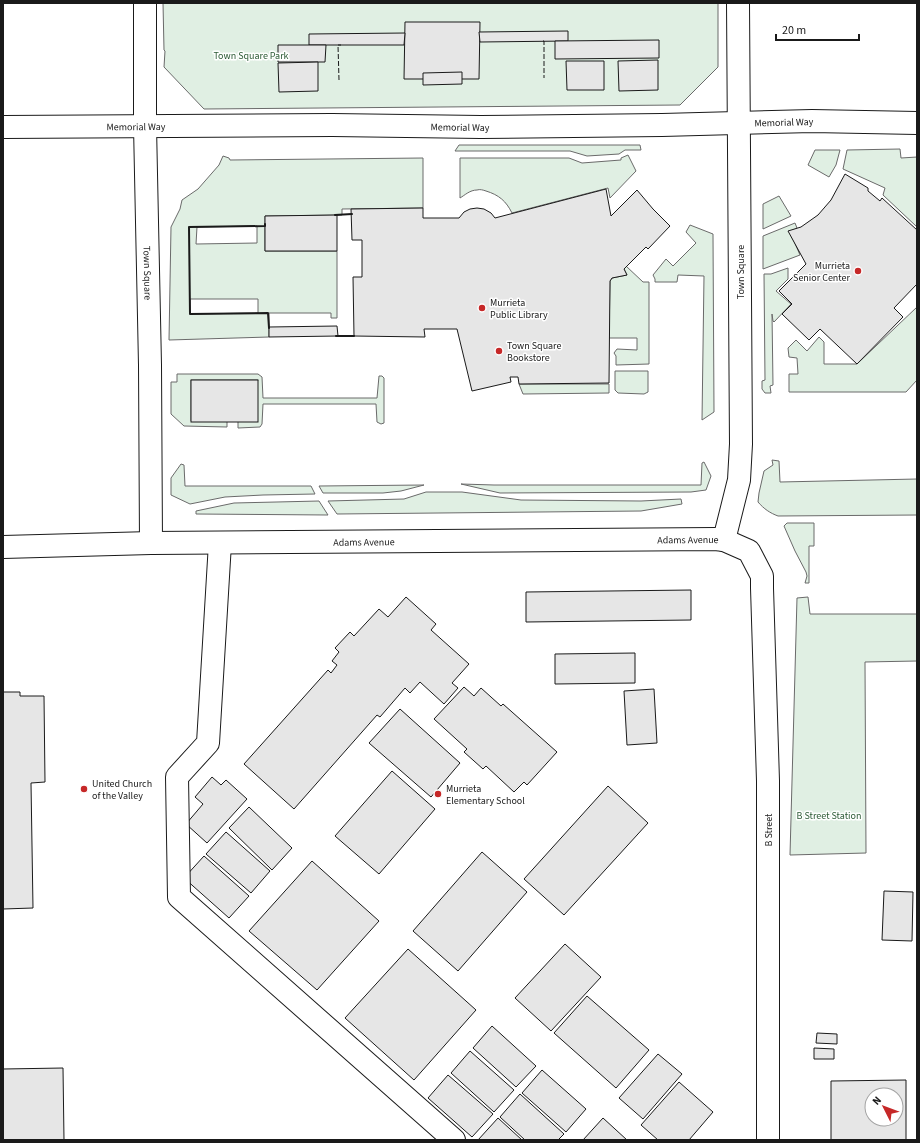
<svg xmlns="http://www.w3.org/2000/svg" width="920" height="1143" font-family="'Source Sans 3',sans-serif">
<style>
.green{fill:#e0efe3;stroke:#6a6a6a;fill-rule:evenodd}
.building{fill:#e6e6e6;stroke:#1a1a1a;fill-rule:evenodd}
.lines{fill:none;stroke-linecap:round;stroke-linejoin:round}
.street-casing{stroke:#1a1a1a;stroke-width:24}
.secondary-casing{stroke:#1a1a1a;stroke-width:24}
.street{stroke:#fff;stroke-width:22}
.secondary{stroke:#fff;stroke-width:22}
.fence{stroke:#1a1a1a;stroke-width:1;stroke-dasharray:5 2;stroke-linecap:butt}
.wall{stroke:#1a1a1a;stroke-width:2}
.poi-dot{fill:#c62828;stroke:#fff;stroke-width:1.5}
.labels{text-anchor:middle;stroke-width:3;stroke-linejoin:round;paint-order:stroke}
.park-label{font-size:10px;fill:#2b5a34;stroke:#fff}
.street-label{font-size:10px;fill:#1a1a1a;stroke:#fff}
.poi-label{font-size:10px;fill:#1a1a1a;stroke:#fff;text-anchor:start}
</style>
<rect width="100%" height="100%" fill="#fff"/>
<g class="green">
<path d="M163 3H718V67L680 105 204 109 164 67 165 51 164 50Z"/>
<path d="M459 145H640L641 150H625L619 154 587 156 570 151H455Z"/>
<path d="M900 149 901 158 917 157V227L883 195 885 188 843 169 847 150Z"/>
<path d="M815 150H840L836 165 829 177 808 165Z"/>
<path d="M628 155 636 171 610 198 608 188 512 213C506 201 499 195 486 191 483 190 480 189 477 190 470 190 465 195 460 198V158H569L582 163 621 160V158Z"/>
<path d="M223 156 229 158 230 160 423 158V208L342 209V215L265 216V251H337V318H331V313H269V337L169 340 171 227 180 209 182 200 198 189 219 165ZM257 226V243L196 244 197 227ZM190 299H258V313L190 314Z"/>
<path d="M779 196 791 216 763 229V204Z"/>
<path d="M795 223 797 228 790 232 800 255 763 269V236Z"/>
<path d="M690 225 713 234 714 412 702 420 704 276 678 275 677 282H655V279L653 275 666 259 673 266 696 243 686 232Z"/>
<path d="M626 266 643 282H649V364L616 365V356L614 353 617 349 637 350V338H609L610 281 612 278 627 275 624 269Z"/>
<path d="M788 268V279L776 291 791 304 774 322 773 321 772 314 773 385 770 386 771 393H765L762 389V381L765 380 764 274H771Z"/>
<path d="M917 307V380L906 392H789V374H798L797 358 789 357 788 348 796 340 807 351 819 337 824 342V364H857Z"/>
<path d="M615 371H648V392L644 394 618 393 615 390Z"/>
<path d="M177 374H258L262 377 263 398H377L379 376H382L384 378V423L381 424 377 422 376 404H263L262 424 260 427 238 428V422L258 380H191V421H227V427L184 426 171 414V382H177Z"/>
<path d="M519 384H609V393L523 394Z"/>
<path d="M772 460 779 461 780 482 917 479V515L778 516C770 513 764 509 758 502L759 493 764 471 773 465Z"/>
<path d="M704 462 711 476 706 490 691 492 500 493 461 484 494 485H701L702 463Z"/>
<path d="M181 464 184 465 185 486H311L315 494 263 495 225 497 190 504 171 495V478Z"/>
<path d="M424 485 401 491 383 493H323L319 486Z"/>
<path d="M426 492H462L521 500 641 501 681 499 682 504 641 511 337 514 328 501 404 499Z"/>
<path d="M319 501 328 515 196 514V511L234 503Z"/>
<path d="M787 523H814V546H809V583H805L807 576 806 572 795 551 784 526Z"/>
<path d="M808 597 810 614H917V661L865 662 866 853 790 855 797 598Z"/>
</g>
<g class="building">
<path d="M405 22H480L479 79H404Z"/>
<path d="M568 31V41L480 42 479 32Z"/>
<path d="M405 33 404 45H309V34Z"/>
<path d="M659 40V58L555 59V41Z"/>
<path d="M278 45H326L325 62H278Z"/>
<path d="M658 60V90L619 91 618 61Z"/>
<path d="M566 61H604V90H567Z"/>
<path d="M318 62V91L279 92 278 63Z"/>
<path d="M462 72V84L423 85V73Z"/>
<path d="M845 174 868 188V191L880 201 882 198 917 230V284L894 308 903 317 857 364 820 329 809 340 782 314 792 304 779 291 806 264 788 231 801 227 818 215 831 200Z"/>
<path d="M606 189 611 216 637 190 653 209 670 226 648 249 646 247 624 269 627 275 612 278 610 281 609 383 519 384 518 377H510L511 382 472 391 457 329H424L425 337 354 336 353 277H362V240H352L351 209 423 208V218H459L464 212 470 209 477 208 484 209 491 213 495 218Z"/>
<path d="M337 215V251H265V216Z"/>
<path d="M337 326 338 336 269 337V327Z"/>
<rect x="191" y="380" width="67" height="42"/>
<path d="M691 590V620L526 622V592Z"/>
<path d="M406 597 436 624 431 630 469 664 452 683 458 688 444 704 420 682 410 693 405 688 380 717 377 715 294 809 244 764 328 670 331 673 337 665 332 661 339 652 335 648 350 632 354 636 379 609 388 617Z"/>
<path d="M635 653V683L555 684V654Z"/>
<path d="M464 687 474 696 481 688 501 706 503 704 557 752 527 785 524 782 514 792 486 766 483 769 464 752 467 749 434 719Z"/>
<path d="M654 689 657 743 627 745 624 691Z"/>
<path d="M3 692H20V696H44L45 782 31 783 33 908 3 909Z"/>
<path d="M400 709 460 763 431 797 369 743Z"/>
<path d="M392 771 435 809 379 874 335 836Z"/>
<path d="M212 777 221 785 226 780 247 799 207 843 186 824 203 804 195 797Z"/>
<path d="M608 786 648 823 564 915 524 879Z"/>
<path d="M249 807 292 848 272 870 229 828Z"/>
<path d="M226 832 270 871 251 893 206 854Z"/>
<path d="M482 852 527 892 458 971 413 931Z"/>
<path d="M204 856 249 896 229 918 184 878Z"/>
<path d="M312 861 379 921 317 990 249 931Z"/>
<path d="M884 891 913 892 912 941 882 940Z"/>
<path d="M565 944 601 977 551 1031 515 998Z"/>
<path d="M408 949 476 1010 414 1080 345 1018Z"/>
<path d="M587 996 649 1050 616 1088 554 1033Z"/>
<path d="M492 1026 536 1066 516 1087 473 1048Z"/>
<path d="M817 1033 837 1034V1044L816 1043Z"/>
<path d="M814 1048 834 1049V1059H814Z"/>
<path d="M470 1051 514 1090 494 1112 451 1073Z"/>
<path d="M658 1054 682 1074 643 1119 619 1098Z"/>
<path d="M63 1068 64 1140H3V1069Z"/>
<path d="M542 1070 586 1109 566 1132 522 1093Z"/>
<path d="M448 1075 493 1114 472 1137 428 1098Z"/>
<path d="M906 1080V1140H831V1081ZM872 1095H896V1119H872Z"/>
<path d="M679 1082 713 1112 689 1140H658L641 1125Z"/>
<path d="M520 1094 564 1134 558 1140H525L500 1117Z"/>
<path d="M498 1118 522 1140H478Z"/>
<path d="M603 1118 627 1140H583Z"/>
</g>
<g class="lines">
<g class="street-casing">
<g id="street">
<path id="s1" d="M145 3V126L150 365 151 543"/>
<path id="s2" d="M3 127 332 125 481 127 662 125 812 121 917 123"/>
<path d="M724 540 739 480 741 444 738 3"/>
<path d="M220 543 208 743 177 777 179 897 454 1140"/>
</g>
</g>
<g class="secondary-casing">
<g id="secondary">
<path id="s3" d="M3 547 151 543 715 539 724 540 749 551 762 576V588L768 781V1140"/>
</g>
</g>
<use href="#street" class="street"/>
<use href="#secondary" class="secondary"/>
<g class="fence">
<path d="M543 41H544V78"/>
<path d="M339 80 338 45H341"/>
</g>
<g class="wall">
<path d="M335 215 352 214"/>
<path d="M265 224V226L189 227 190 314 268 313 269 328"/>
<path d="M336 336H354"/>
</g>
</g>
<g class="poi-dot">
<circle cx="858" cy="271" r="4"/>
<circle cx="482" cy="308" r="4"/>
<circle cx="499" cy="351" r="4"/>
<circle cx="84" cy="789" r="4"/>
<circle cx="438" cy="794" r="4"/>
</g>
<g class="labels">
<g class="park-label">
<text x="251" y="59">Town Square Park</text>
<text x="829" y="819">B Street Station</text>
</g>
<g class="street-label">
<text dy="4" stroke="none"><textPath href="#s2" startOffset="781">Memorial Way</textPath></text>
<text dy="4" stroke="none"><textPath href="#s2" startOffset="133">Memorial Way</textPath></text>
<text dy="4" stroke="none"><textPath href="#s2" startOffset="457">Memorial Way</textPath></text>
<text transform="translate(740 272) rotate(-90)" y="4">Town Square</text>
<text dy="4" stroke="none"><textPath href="#s1" startOffset="270">Town Square</textPath></text>
<text dy="4" stroke="none"><textPath href="#s3" startOffset="685">Adams Avenue</textPath></text>
<text dy="4" stroke="none"><textPath href="#s3" startOffset="361">Adams Avenue</textPath></text>
<text transform="translate(768 830) rotate(-90)" y="4">B Street</text>
</g>
<g class="poi-label">
<text x="850" y="269" text-anchor="end">Murrieta<tspan x="850" dy="12">Senior Center</tspan></text>
<text x="490" y="306">Murrieta<tspan x="490" dy="12">Public Library</tspan></text>
<text x="507" y="349">Town Square<tspan x="507" dy="12">Bookstore</tspan></text>
<text x="92" y="787">United Church<tspan x="92" dy="12">of the Valley</tspan></text>
<text x="446" y="792">Murrieta<tspan x="446" dy="12">Elementary School</tspan></text>
</g>
</g>
<rect width="920" height="1143" fill="none" stroke="#1a1a1a" stroke-width="8"/>
<g transform="translate(884 1107) rotate(312)"><circle r="19" fill="#ffffff" stroke="#a3a3a3"/>
<path d="M0-3L7 15L0 10L-7 15Z" fill="#c62828"/>
<text y="-6" font-size="11" font-weight="bold" text-anchor="middle" fill="#1a1a1a">N</text>
</g>
<path d="M776 34v6h83v-6" fill="none" stroke="#1a1a1a" stroke-width="2"/>
<text x="782" y="34" font-size="12" fill="#1a1a1a" stroke="#ffffff" stroke-width="3" paint-order="stroke">20 m</text>
</svg>
